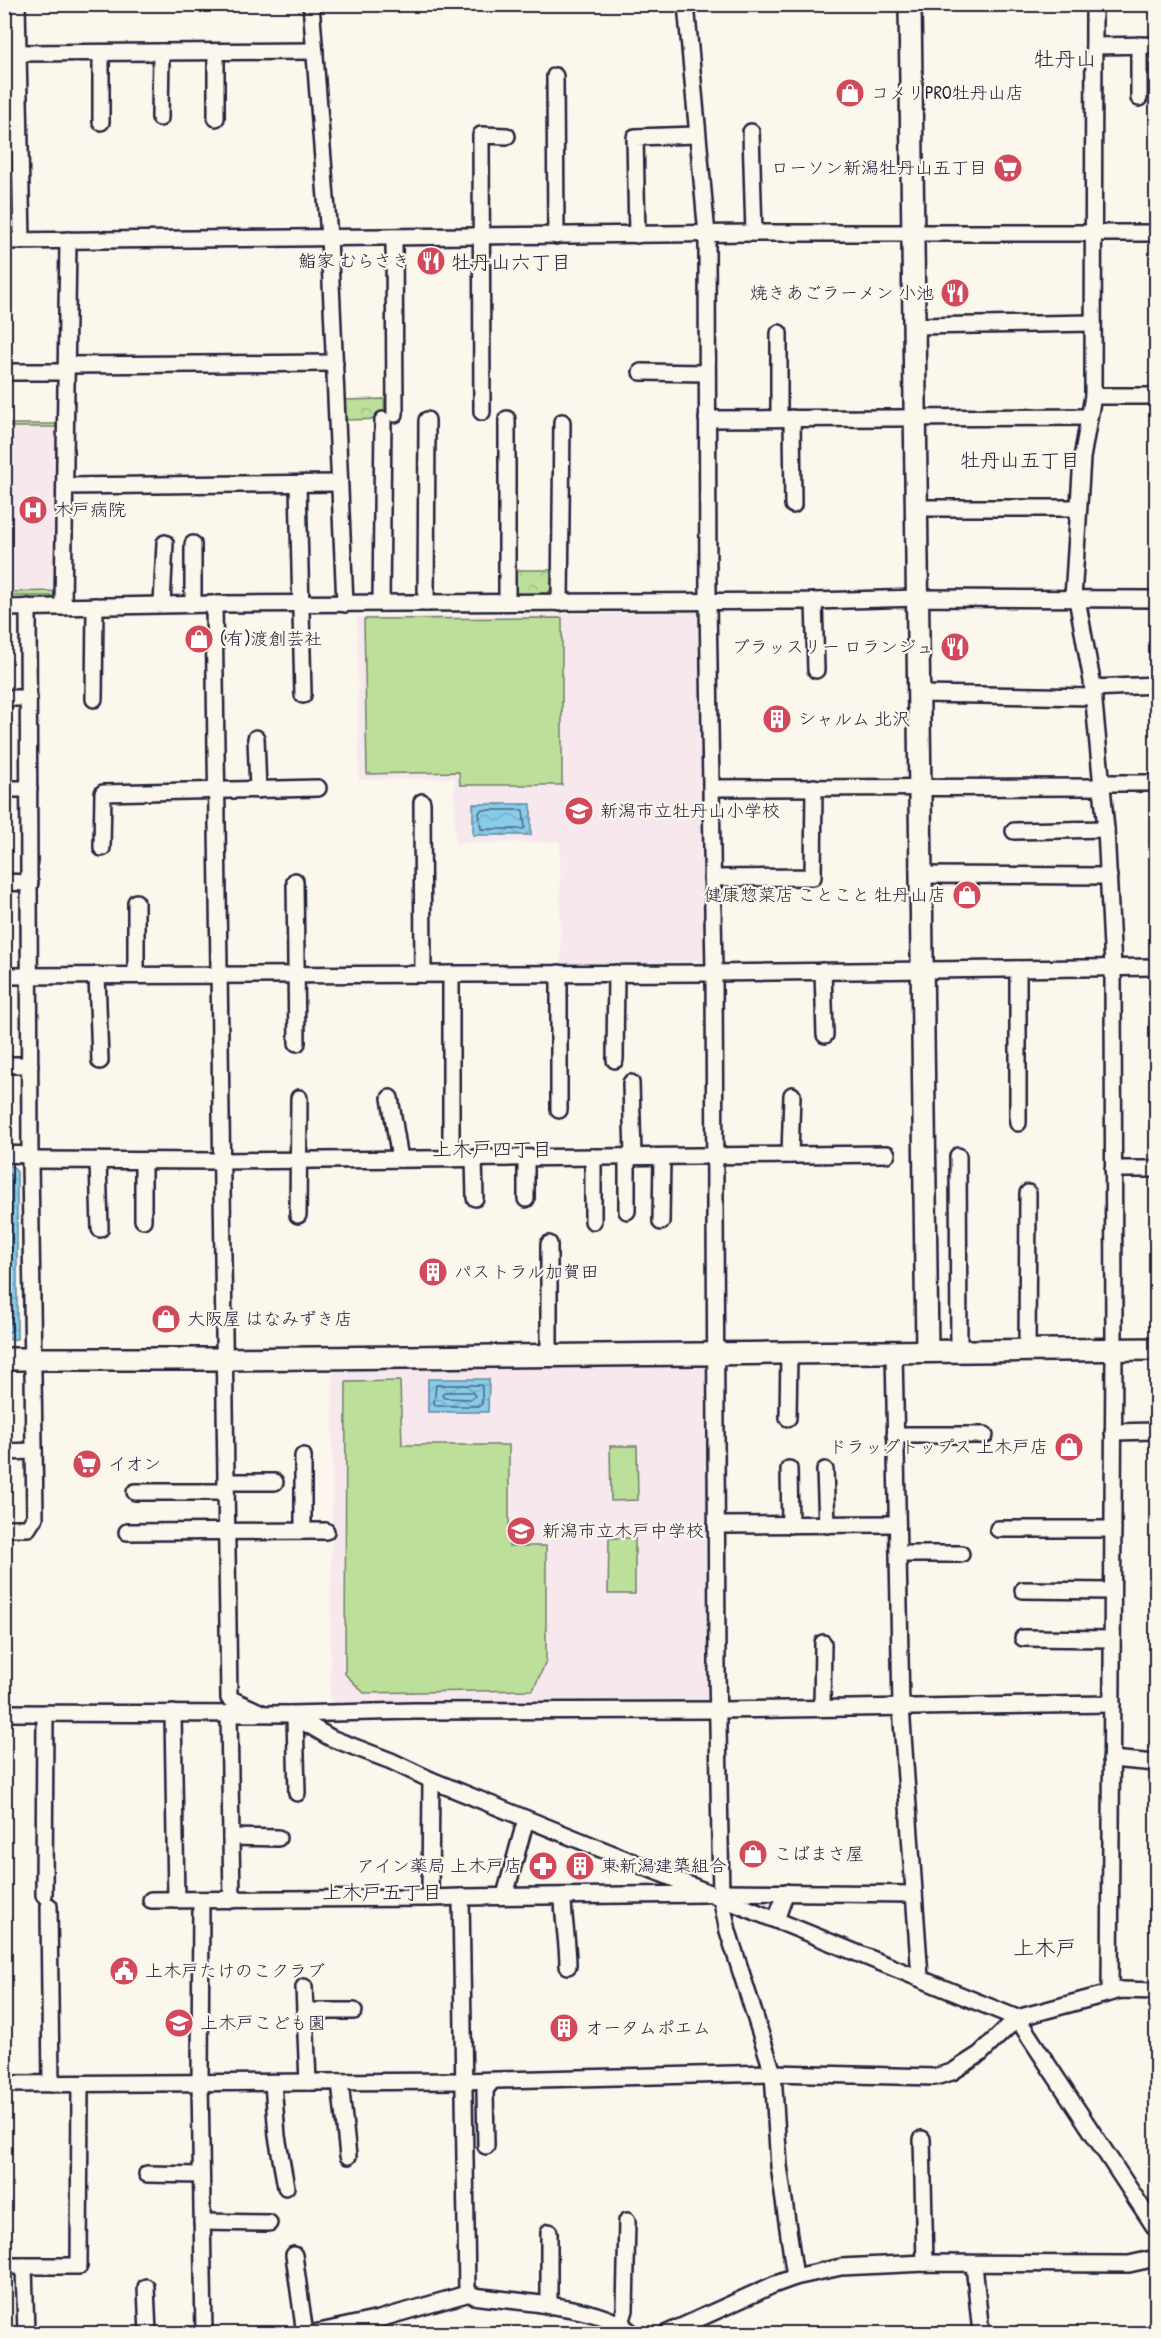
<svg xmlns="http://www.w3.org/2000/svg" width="1161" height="2338" font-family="'Patrick Hand','Klee One',sans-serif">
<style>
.built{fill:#f7e8ed}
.grass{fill:#bcdf9a;stroke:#6f806a;stroke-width:1.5}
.park{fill:url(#park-crowns);stroke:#6f806a;stroke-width:1.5}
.water{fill:url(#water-waves);stroke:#5f88a3;stroke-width:1.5}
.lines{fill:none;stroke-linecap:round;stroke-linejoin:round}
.shore{stroke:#4b6681;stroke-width:1.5}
.street-casing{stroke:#22223b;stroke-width:20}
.secondary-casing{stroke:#22223b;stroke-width:26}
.street{stroke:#fbf7ec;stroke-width:15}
.secondary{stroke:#fbf7ec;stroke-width:21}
.labels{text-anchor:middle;stroke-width:4.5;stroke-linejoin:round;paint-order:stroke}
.poi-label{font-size:18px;fill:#22223b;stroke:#fbf7ec;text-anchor:start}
.neighbourhood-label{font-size:20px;fill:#22223b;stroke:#fbf7ec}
.quarter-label{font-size:21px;fill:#22223b;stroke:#fbf7ec}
</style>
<defs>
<pattern id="park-crowns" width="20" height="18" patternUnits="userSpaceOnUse" patternTransform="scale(1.5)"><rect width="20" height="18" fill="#bcdf9a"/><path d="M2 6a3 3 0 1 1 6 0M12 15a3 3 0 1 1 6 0" fill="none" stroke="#a1bf86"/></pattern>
<pattern id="water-waves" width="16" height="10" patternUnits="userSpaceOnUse" patternTransform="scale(1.5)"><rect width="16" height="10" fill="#88cce9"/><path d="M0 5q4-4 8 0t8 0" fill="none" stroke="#75afc9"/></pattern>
</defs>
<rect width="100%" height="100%" fill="#fbf7ec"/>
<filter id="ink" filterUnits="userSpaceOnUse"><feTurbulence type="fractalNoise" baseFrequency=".0167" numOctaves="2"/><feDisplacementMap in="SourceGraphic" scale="12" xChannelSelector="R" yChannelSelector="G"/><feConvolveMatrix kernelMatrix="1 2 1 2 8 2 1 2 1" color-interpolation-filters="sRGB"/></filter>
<g filter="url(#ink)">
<g class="built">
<path d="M4 424H63L60 596H5Z"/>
<path d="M702 612 705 962 561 964 560 842 455 843 454 778 359 780 357 617Z"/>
<path d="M333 1364H712L711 1698 707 1702 330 1707Z"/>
</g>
<g class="grass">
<path d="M4 424H63L60 596H5V592L56 591 57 427H5Z"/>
<path d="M562 618V785H460L459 772 367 774 364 619Z"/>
<path d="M400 1381 402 1445H509V1546H546V1662L533 1690 364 1693 345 1674 346 1382Z"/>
<path d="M610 1446H637L638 1500 611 1501Z"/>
<path d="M609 1538H635V1594H608Z"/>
</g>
<g class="park">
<path d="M384 399 385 419 345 420 344 400Z"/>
<path d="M515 570H553L552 588 545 596 515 595Z"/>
</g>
<g class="water">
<rect x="473" y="804" width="58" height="31"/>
<path d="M5 1166H12L17 1172V1339L5 1340Z"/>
<path d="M428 1379H489L488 1412H428Z"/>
</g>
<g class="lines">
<g class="shore">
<path d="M481 810H523L525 828 522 829H481L479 813Z"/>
<path d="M4 1172 9 1173 11 1176V1331L4 1334"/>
<path d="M436 1385H481L482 1388V1404L479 1406H436L434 1403Z"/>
<path d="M445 1392H472L475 1396 472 1399 444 1398 442 1395Z"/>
</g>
<g class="street-casing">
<g id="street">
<path d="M17 4 22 241"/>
<path d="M311 4 329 237 345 604"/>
<path d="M686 4 707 235 708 602 714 973 717 1669 721 1897 728 1931 773 2073 779 2166 795 2277"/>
<path d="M1094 46 1156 45"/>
<path d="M19 53 315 51"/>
<path d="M555 76 556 236"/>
<path d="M1139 98V45"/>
<path d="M160 118 161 52"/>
<path d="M216 118V52"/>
<path d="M101 122V53"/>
<path d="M751 132 754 233"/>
<path d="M637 235 635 137 697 135"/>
<path d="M394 237 395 414"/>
<path d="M4 241 754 233H1156"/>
<path d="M914 326 1093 323"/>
<path d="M67 365 335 363"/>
<path d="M4 372H66"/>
<path d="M641 372 706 373"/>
<path d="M1093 396H1156"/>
<path d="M482 412 481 135 507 136"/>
<path d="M779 418V333"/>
<path d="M792 418 793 505"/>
<path d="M707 419 1089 417"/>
<path d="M298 484 303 695"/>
<path d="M65 486 339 483"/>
<path d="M916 508H1078"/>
<path d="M1073 598 1082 458 1093 396 1094 4"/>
<path d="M1077 599 1092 681 1106 829 1113 968 1114 1350 1110 1992"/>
<path d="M814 601 816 670"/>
<path d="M507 602V419"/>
<path d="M381 603 383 420"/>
<path d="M426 603 427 420"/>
<path d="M560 603 562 422"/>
<path d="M162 604 165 543"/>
<path d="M193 604V544"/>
<path d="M214 604 229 1698 262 1713"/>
<path d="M63 607 68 240"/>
<path d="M4 608 214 604 814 601 918 598 1156 599"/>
<path d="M1093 688 1156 685"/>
<path d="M919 694 1094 697"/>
<path d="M4 698H29"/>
<path d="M94 699 95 606"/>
<path d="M256 738 258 790"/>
<path d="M1102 783H1156"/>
<path d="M711 788 1102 787"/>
<path d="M4 789H29"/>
<path d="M422 802 423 974"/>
<path d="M1014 831 1106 829"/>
<path d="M102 848 103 793 318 788"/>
<path d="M921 875 1109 876"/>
<path d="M712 878 813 877 814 787"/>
<path d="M295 881 297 1043"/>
<path d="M4 882 30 883"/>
<path d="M136 902V975"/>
<path d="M1018 969V1123"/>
<path d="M823 971 825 1035"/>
<path d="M559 973V1110"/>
<path d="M97 975 100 1061"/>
<path d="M4 976 707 973 1156 967"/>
<path d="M615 1060 616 973"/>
<path d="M4 1065H30"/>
<path d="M631 1083 633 1157"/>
<path d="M390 1098 400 1159"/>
<path d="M4 1154 30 1155"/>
<path d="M790 1155 792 1095"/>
<path d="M958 1156 959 1351"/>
<path d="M474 1158 475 1198"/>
<path d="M526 1158V1199"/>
<path d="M451 1159V974"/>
<path d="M30 1160 221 1161 887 1154"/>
<path d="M98 1160 100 1229"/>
<path d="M1113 1169H1156"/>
<path d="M627 1211V1157"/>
<path d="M298 1215 299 1098"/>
<path d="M143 1220V1161"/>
<path d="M593 1221V1157"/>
<path d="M661 1222 662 1157"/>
<path d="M1027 1351 1028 1193"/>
<path d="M894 1352 901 1707 920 1977"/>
<path d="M549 1356V1244"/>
<path d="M788 1418 789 1353"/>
<path d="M1113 1432 1156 1431"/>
<path d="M895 1435H985"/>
<path d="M4 1452 34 1451"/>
<path d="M789 1469 790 1525"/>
<path d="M825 1470 827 1525"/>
<path d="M226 1482H275"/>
<path d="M135 1492H226"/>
<path d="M716 1525 897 1524"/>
<path d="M4 1528H28L35 1517 30 1160 28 607"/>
<path d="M998 1529H1113"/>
<path d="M303 1531V1456"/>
<path d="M127 1532 326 1531"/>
<path d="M898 1554H961"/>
<path d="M1023 1590 1112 1591"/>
<path d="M1023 1638 1112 1639"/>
<path d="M822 1708 823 1643"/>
<path d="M4 1713 290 1714 414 1711 718 1710 1112 1704"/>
<path d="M173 1713 176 1900"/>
<path d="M229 1713 232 1900"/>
<path d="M290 1714 331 1738 391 1761 431 1780 1017 2018 1156 2229"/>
<path d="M295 1717 297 1793"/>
<path d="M1111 1759 1156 1763"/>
<path d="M431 1780 430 1898 461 1897 467 2291 474 2296C515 2302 604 2305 633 2334"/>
<path d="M231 1837 278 1838"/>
<path d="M721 1892 914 1894"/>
<path d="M44 1895 45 1713"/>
<path d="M505 1895 526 1819"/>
<path d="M563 1896C563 1920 568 1942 568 1966"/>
<path d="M461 1897 706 1894"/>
<path d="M151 1900 430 1898"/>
<path d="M201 1900 200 2082 204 2334"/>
<path d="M49 1906 51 2084"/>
<path d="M776 1920 786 1892"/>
<path d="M304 1987 308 2082"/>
<path d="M305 2011H354"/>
<path d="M340 2082 348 2156"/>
<path d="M273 2083 277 2136 286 2187"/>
<path d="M4 2084 462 2081 773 2073 935 2077 952 2072 980 2054 1017 2018 1121 1990 1156 1991"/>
<path d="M922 2139 925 2263"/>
<path d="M486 2146 485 2090 492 2081"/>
<path d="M147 2174 201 2175"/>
<path d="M202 2222 269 2223"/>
<path d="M549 2232V2306"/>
<path d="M294 2255 305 2334"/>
<path d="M974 2264 981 2334"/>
<path d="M4 2266H79L80 2084"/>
<path d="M24 2266 26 2334"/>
<path d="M146 2287 148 2334"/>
<path d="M621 2323 625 2310 627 2221"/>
<path d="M310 2334 379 2319 470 2293"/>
<path d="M665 2334 773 2285 795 2277 841 2267 925 2263 1129 2264 1156 2258"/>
</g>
</g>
<g class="secondary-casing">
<g id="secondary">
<path d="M910 4 927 1351"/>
<path d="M4 1359H223L1156 1349"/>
</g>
</g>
<use href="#street" class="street"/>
<use href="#secondary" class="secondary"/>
</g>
</g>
<defs>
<g id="shop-disc" transform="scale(1.5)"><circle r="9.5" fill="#d1495b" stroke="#fbf7ec"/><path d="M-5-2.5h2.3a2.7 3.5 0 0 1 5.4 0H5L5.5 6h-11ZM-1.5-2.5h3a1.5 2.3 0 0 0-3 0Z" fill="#fff"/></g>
<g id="supermarket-disc" transform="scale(1.5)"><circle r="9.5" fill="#d1495b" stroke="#fbf7ec"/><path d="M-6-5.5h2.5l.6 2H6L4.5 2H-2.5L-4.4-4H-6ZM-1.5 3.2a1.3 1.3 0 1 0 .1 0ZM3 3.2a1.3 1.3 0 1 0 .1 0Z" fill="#fff"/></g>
<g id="restaurant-disc" transform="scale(1.5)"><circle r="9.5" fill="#d1495b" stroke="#fbf7ec"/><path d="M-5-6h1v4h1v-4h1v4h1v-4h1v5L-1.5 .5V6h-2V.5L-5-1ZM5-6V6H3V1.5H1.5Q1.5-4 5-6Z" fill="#fff"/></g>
<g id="hospital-disc" transform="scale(1.5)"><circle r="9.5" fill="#d1495b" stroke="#fbf7ec"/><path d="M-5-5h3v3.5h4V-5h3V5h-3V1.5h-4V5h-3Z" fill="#fff"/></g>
<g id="building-disc" transform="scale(1.5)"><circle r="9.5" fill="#d1495b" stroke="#fbf7ec"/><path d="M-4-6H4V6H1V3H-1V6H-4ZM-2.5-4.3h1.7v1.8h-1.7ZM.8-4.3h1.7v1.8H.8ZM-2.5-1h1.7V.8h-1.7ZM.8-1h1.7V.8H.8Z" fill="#fff"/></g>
<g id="school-disc" transform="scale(1.5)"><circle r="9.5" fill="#d1495b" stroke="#fbf7ec"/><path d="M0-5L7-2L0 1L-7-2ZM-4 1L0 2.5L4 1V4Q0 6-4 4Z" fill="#fff"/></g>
<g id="pharmacy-disc" transform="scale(1.5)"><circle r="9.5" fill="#d1495b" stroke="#fbf7ec"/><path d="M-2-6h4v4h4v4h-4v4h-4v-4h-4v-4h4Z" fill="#fff"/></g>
<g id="civic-disc" transform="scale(1.5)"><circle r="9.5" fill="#d1495b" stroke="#fbf7ec"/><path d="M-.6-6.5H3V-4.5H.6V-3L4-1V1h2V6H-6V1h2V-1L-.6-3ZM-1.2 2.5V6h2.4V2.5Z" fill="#fff"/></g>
</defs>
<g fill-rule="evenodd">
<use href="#shop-disc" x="850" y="93"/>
<use href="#supermarket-disc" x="1008" y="168"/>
<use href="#restaurant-disc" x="431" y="261"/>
<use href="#restaurant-disc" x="955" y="293"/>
<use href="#hospital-disc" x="33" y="510"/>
<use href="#shop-disc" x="199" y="639"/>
<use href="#restaurant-disc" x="955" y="647"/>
<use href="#building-disc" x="777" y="719"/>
<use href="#school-disc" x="579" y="811"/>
<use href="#shop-disc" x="967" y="895"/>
<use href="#building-disc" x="433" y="1272"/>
<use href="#shop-disc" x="166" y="1319"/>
<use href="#shop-disc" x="1069" y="1447"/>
<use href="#supermarket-disc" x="87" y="1464"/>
<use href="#school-disc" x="521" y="1531"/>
<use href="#shop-disc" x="753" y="1854"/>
<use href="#pharmacy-disc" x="543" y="1866"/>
<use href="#building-disc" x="580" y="1866"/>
<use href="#civic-disc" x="124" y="1971"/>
<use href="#school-disc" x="179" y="2023"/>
<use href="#building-disc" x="564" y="2028"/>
</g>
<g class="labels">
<g class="poi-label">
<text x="871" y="99">コメリPRO牡丹山店</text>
<text x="987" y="174" text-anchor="end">ローソン新潟牡丹山五丁目</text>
<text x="410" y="267" text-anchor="end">鮨家 むらさき</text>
<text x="934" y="299" text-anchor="end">焼きあごラーメン 小池</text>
<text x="54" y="516">木戸病院</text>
<text x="220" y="645">(有)渡創芸社</text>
<text x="934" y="653" text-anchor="end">ブラッスリー ロランジュ</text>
<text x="798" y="725">シャルム 北沢</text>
<text x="600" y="817">新潟市立牡丹山小学校</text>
<text x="946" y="901" text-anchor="end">健康惣菜店 ことこと 牡丹山店</text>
<text x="454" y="1278">パストラル加賀田</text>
<text x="187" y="1325">大阪屋 はなみずき店</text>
<text x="1048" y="1453" text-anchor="end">ドラッグトップス 上木戸店</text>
<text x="108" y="1470">イオン</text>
<text x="542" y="1537">新潟市立木戸中学校</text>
<text x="774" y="1860">こばまさ屋</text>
<text x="522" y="1872" text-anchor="end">アイン薬局 上木戸店</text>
<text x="601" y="1872">東新潟建築組合</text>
<text x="145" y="1977">上木戸たけのこクラブ</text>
<text x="200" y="2029">上木戸こども園</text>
<text x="585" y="2034">オータムポエム</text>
</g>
<g class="neighbourhood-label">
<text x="511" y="269">牡丹山六丁目</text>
<text x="1020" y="467">牡丹山五丁目</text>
<text x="492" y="1156">上木戸四丁目</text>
<text x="382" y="1899">上木戸五丁目</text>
</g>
<g class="quarter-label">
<text x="1065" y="66">牡丹山</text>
<text x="1045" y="1955">上木戸</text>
</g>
</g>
<rect width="1161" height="2338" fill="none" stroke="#fbf7ec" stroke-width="24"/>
<rect x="12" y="12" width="1137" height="2314" fill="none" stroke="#22223b" stroke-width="2" filter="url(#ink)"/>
</svg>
